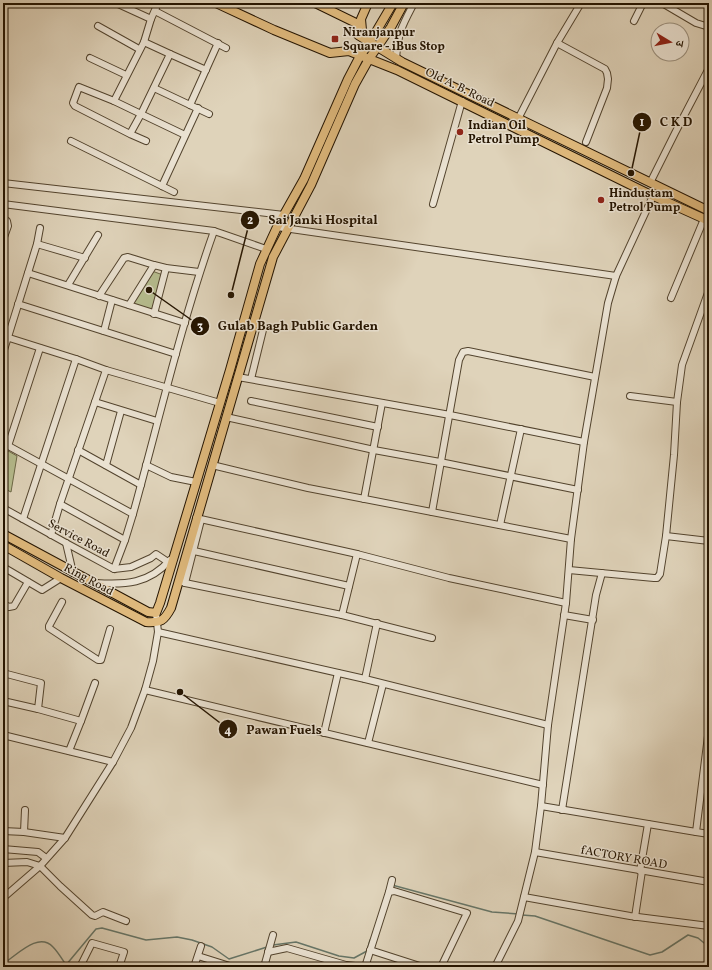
<svg xmlns="http://www.w3.org/2000/svg" width="712" height="970" font-family="Vollkorn,'Noto Serif Devanagari',serif">
<style>
.green{fill:#b5bb8d;stroke:#6c6846}
.lines{fill:none;stroke-linecap:round;stroke-linejoin:round}
.stream{stroke:#677668;stroke-width:1.5}
.minor-casing{stroke:#53442e;stroke-width:8}
.major-casing{stroke:#241400;stroke-width:10}
.minor{stroke:#eae2d2;stroke-width:6}
.major{stroke:#e0ba7d;stroke-width:8}
.poi-dot{fill:#8f2418;stroke:#eae2d2;stroke-width:1.5}
.labels{text-anchor:middle;stroke-width:3;stroke-linejoin:round;paint-order:stroke}
.poi-label{font-size:12px;font-weight:bold;fill:#241400;stroke:#eae2d2;text-anchor:start}
.street-label{font-size:12px;fill:#241400;stroke:#eae2d2}
.leader{fill:none;stroke:#241400;stroke-width:1.5}
.callout-dot{fill:#241400;stroke:#eae2d2;stroke-width:1.5}
.mark-label{font-size:12px;text-anchor:middle;font-weight:bold;fill:#fff}
.callout-label{font-size:13px;text-anchor:middle;font-weight:bold;fill:#241400;stroke:#eae2d2;stroke-width:3;stroke-linejoin:round;paint-order:stroke}
</style>
<rect width="100%" height="100%" fill="#dfd3ba"/>
<filter id="stains"><feTurbulence type="fractalNoise" baseFrequency=".005" numOctaves="4"/><feColorMatrix values="0 0 0 0 .2 0 0 0 0 .09 0 0 0 0 .02 0 0 0 .5 -.17"/></filter>
<radialGradient id="worn" r=".72"><stop offset=".6" stop-color="#630" stop-opacity="0"/><stop offset="1" stop-color="#630" stop-opacity=".3"/></radialGradient>
<g class="green">
<path d="M152 271 163 275 151 312 132 304Z"/>
<path d="M3 448 17 456 11 492 3 488Z"/>
</g>
<g class="lines">
<g class="stream">
<path d="M392 885 492 912 519 914"/>
<path d="M522 915 535 916 650 955 662 952 688 935 698 938 709 947"/>
<path d="M273 945 296 942 339 956 354 958 367 951 370 940"/>
<path d="M3 961H7C19 953 39 932 53 947 58 952 62 959 66 965L96 929 102 928 146 940 177 937 192 940 212 947 229 959 267 947"/>
</g>
<g class="minor-casing">
<g id="minor">
<path d="M116 3 151 19"/>
<path d="M662 3 696 23 709 27"/>
<path d="M155 11 226 48"/>
<path d="M634 21 643 3"/>
<path d="M98 26 139 49"/>
<path d="M144 42 170 54 141 114 185 135"/>
<path d="M557 43 605 69 607 73 608 79 607 88 586 142"/>
<path d="M170 54 206 70"/>
<path d="M90 58 126 75"/>
<path d="M396 59C398 32 402 26 414 3"/>
<path d="M154 88 209 114"/>
<path d="M114 101 144 42 151 19 158 3"/>
<path d="M190 105 218 43"/>
<path d="M518 119 557 43 581 3"/>
<path d="M130 134 141 114 114 101 79 87 73 103 75 106 130 134 146 141"/>
<path d="M71 141 174 192"/>
<path d="M3 183 284 215"/>
<path d="M650 183 675 133 709 68"/>
<path d="M162 186 198 108"/>
<path d="M3 204 214 231 223 234 266 249"/>
<path d="M433 204 462 101"/>
<path d="M3 220 7 221 8 226 3 240"/>
<path d="M277 227 616 276"/>
<path d="M37 244 85 258"/>
<path d="M28 273 185 323"/>
<path d="M68 285 98 235"/>
<path d="M99 296 124 258 128 257 154 265"/>
<path d="M671 298 704 219"/>
<path d="M18 304 176 354"/>
<path d="M129 305 154 265 166 268 199 272"/>
<path d="M154 314 166 268"/>
<path d="M104 331 112 300"/>
<path d="M3 336 76 359 106 370 220 403"/>
<path d="M3 353 37 244 40 228"/>
<path d="M106 370 60 504 125 540 114 569"/>
<path d="M238 377 450 415 584 442"/>
<path d="M251 379 263 330 261 326 253 323"/>
<path d="M630 396 677 402"/>
<path d="M251 401 378 427"/>
<path d="M95 402 157 421"/>
<path d="M226 417 374 450 440 462 578 490"/>
<path d="M3 443 133 514C159 420 181 324 214 231"/>
<path d="M8 446 40 348"/>
<path d="M78 450 141 485"/>
<path d="M106 465 121 411"/>
<path d="M146 465 171 477 196 482"/>
<path d="M212 465 308 488 571 539"/>
<path d="M364 499 382 403"/>
<path d="M3 508 66 543 114 569 131 567 151 558 156 554 168 562"/>
<path d="M432 512 459 360 463 352 468 351 595 377"/>
<path d="M196 518 357 554 449 578 566 603"/>
<path d="M23 519 76 359"/>
<path d="M500 525 521 429"/>
<path d="M51 535 60 504"/>
<path d="M666 536 709 541"/>
<path d="M125 540 133 514"/>
<path d="M66 543 73 573"/>
<path d="M194 551 349 586"/>
<path d="M3 567 42 590 61 578"/>
<path d="M569 570 654 578H657L660 574 666 536 674 455 677 402 682 365 709 290"/>
<path d="M179 580 185 583 342 615 357 554"/>
<path d="M96 583C125 585 149 584 170 560"/>
<path d="M185 583 201 520"/>
<path d="M62 602 49 626V628L98 660H101L110 629"/>
<path d="M3 604 9 607 14 606 28 582"/>
<path d="M342 615 432 638"/>
<path d="M564 615 593 620"/>
<path d="M158 632 365 679 548 725"/>
<path d="M3 673 41 683 38 709 81 721 69 751"/>
<path d="M365 679 377 623"/>
<path d="M145 690 543 785"/>
<path d="M3 701 38 709"/>
<path d="M81 721 95 683"/>
<path d="M709 728 696 832 709 834"/>
<path d="M324 733 338 673"/>
<path d="M3 735 113 762"/>
<path d="M368 743 383 684"/>
<path d="M541 806 696 832"/>
<path d="M562 810 596 595 602 573"/>
<path d="M3 831 24 832 65 838"/>
<path d="M24 832 25 810"/>
<path d="M3 849 38 852 46 858"/>
<path d="M535 852 709 882"/>
<path d="M3 863 27 862 40 866 60 886 92 915 95 916 103 912 126 921"/>
<path d="M640 871 648 824"/>
<path d="M389 892 392 880"/>
<path d="M524 897 630 916 709 926"/>
<path d="M3 898 40 866 65 838 113 762 131 728 145 690 153 661 158 632 156 613"/>
<path d="M635 917 642 871"/>
<path d="M370 950 423 967"/>
<path d="M268 952 287 948 346 965 364 967"/>
<path d="M198 956 233 967"/>
<path d="M80 967 92 943 124 952 119 967"/>
<path d="M194 967 201 946"/>
<path d="M264 967 273 935"/>
<path d="M365 967 389 892 394 891 467 913 441 967"/>
<path d="M495 967 518 921 535 852 541 806 548 725 566 603 571 539 584 442 608 303 616 276 653 196"/>
</g>
</g>
<g class="major-casing">
<g id="major">
<path d="M216 3 274 30 330 53 349 51 397 70 647 193 709 221"/>
<path d="M315 3 356 23 358 35 402 62 709 211"/>
<path d="M362 30 361 19 368 3"/>
<path d="M3 534 148 612 156 613 160 603 230 370 260 264 277 227 304 179 348 79 360 56 370 42 393 3"/>
<path d="M3 545 61 578 146 622C161 623 164 621 171 608L273 257 311 185 355 84 369 59 391 27 404 3"/>
</g>
</g>
<use href="#minor" class="minor"/>
<use href="#major" class="major"/>
</g>
<g class="poi-dot">
<rect x="331" y="35" width="8" height="8" rx="2"/>
<circle cx="460" cy="132" r="4"/>
<circle cx="601" cy="200" r="4"/>
</g>
<g class="labels">
<g class="poi-label">
<text x="343" y="36">Niranjanpur<tspan x="343" dy="14">Square - iBus Stop</tspan></text>
<text x="468" y="129">Indian Oil<tspan x="468" dy="14">Petrol Pump</tspan></text>
<text x="609" y="197">Hindustam<tspan x="609" dy="14">Petrol Pump</tspan></text>
</g>
<g class="street-label">
<text transform="translate(460 87) rotate(26)" y="4">Old A. B. Road</text>
<text transform="translate(79 538) rotate(28)" y="4">Service Road</text>
<text transform="translate(89 579) rotate(28)" y="4">Ring Road</text>
<text transform="translate(624 857) rotate(10)" y="4">fACTORY ROAD</text>
</g>
</g>
<path class="leader" d="M631 173L642 122M231 295L250 220M149 290L200 326M180 692L228 729"/>
<g class="callout-dot">
<circle cx="631" cy="173" r="4"/>
<circle cx="231" cy="295" r="4"/>
<circle cx="149" cy="290" r="4"/>
<circle cx="180" cy="692" r="4"/>
<circle cx="642" cy="122" r="10"/>
<circle cx="250" cy="220" r="10"/>
<circle cx="200" cy="326" r="10"/>
<circle cx="228" cy="729" r="10"/>
</g>
<g class="mark-label">
<text x="642" y="126">1</text>
<text x="250" y="224">2</text>
<text x="200" y="330">3</text>
<text x="228" y="734">4</text>
</g>
<g class="callout-label">
<text x="676" y="126">C K D</text>
<text x="323" y="224">Sai Janki Hospital</text>
<text x="298" y="330">Gulab Bagh Public Garden</text>
<text x="284" y="734">Pawan Fuels</text>
</g>
<rect width="712" height="970" fill="none" stroke="#dfd3ba" stroke-width="16"/>
<rect x="4" y="4" width="704" height="962" fill="none" stroke="#241400" stroke-width="2"/>
<rect x="8" y="8" width="696" height="954" fill="none" stroke="#241400"/>
<g transform="translate(670 42) rotate(100)"><circle r="19" fill="#eae2d2" stroke="#9b907e"/>
<path d="M0-3L7 15L0 10L-7 15Z" fill="#8f2418"/>
<text y="-6" font-size="11" font-weight="bold" text-anchor="middle" fill="#241400">उ</text>
</g>
<rect width="100%" height="100%" filter="url(#stains)"/>
<rect width="100%" height="100%" fill="url(#worn)"/>
</svg>
